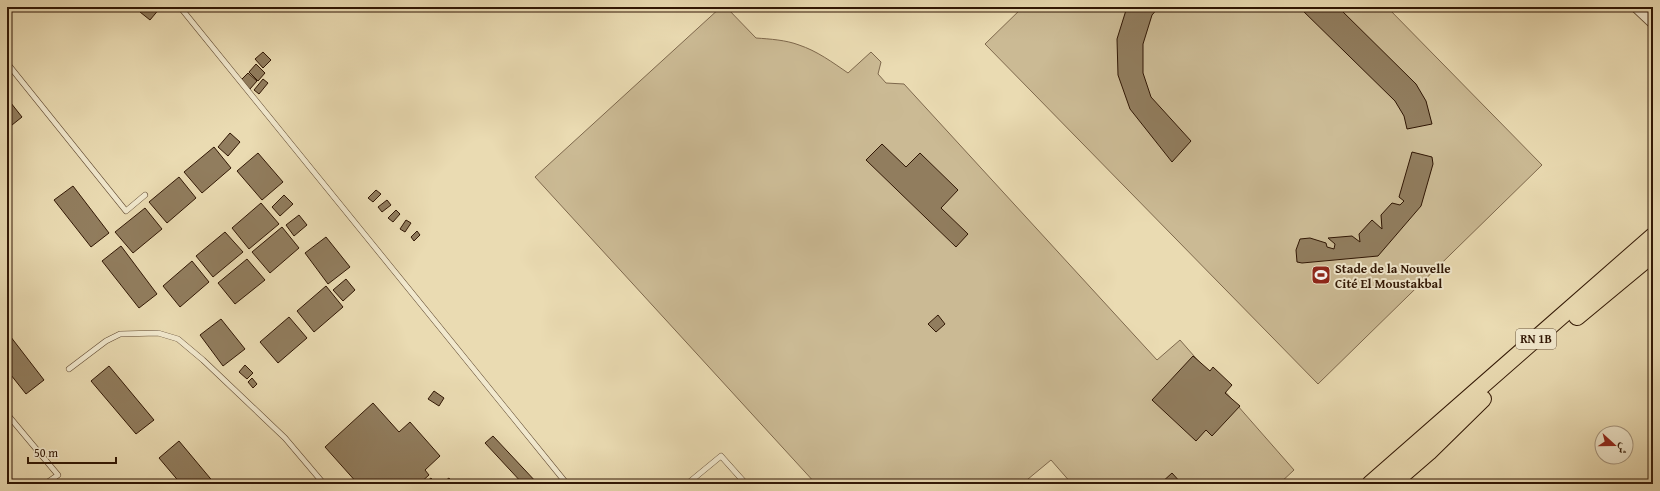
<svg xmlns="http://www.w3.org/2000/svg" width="1660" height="491" font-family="'Gentium Book Plus',Amiri,serif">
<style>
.green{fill:#cbba94;stroke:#7e684c}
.building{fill:#917d5e;stroke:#311704}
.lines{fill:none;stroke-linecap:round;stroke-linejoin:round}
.service-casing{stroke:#5f4830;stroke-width:6}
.minor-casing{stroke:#5f4830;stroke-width:12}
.primary-casing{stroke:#311704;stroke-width:18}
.service{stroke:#f1e8cd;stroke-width:5}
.minor{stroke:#f1e8cd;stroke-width:10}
.primary{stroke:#eadbb2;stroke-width:16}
.labels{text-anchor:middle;stroke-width:4;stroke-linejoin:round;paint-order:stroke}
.shield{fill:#f1e8cd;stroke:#6b5640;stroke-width:1}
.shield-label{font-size:12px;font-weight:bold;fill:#311704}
.poi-label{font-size:13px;font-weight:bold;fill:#311704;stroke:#f1e8cd;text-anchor:start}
</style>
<rect width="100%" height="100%" fill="#eadbb2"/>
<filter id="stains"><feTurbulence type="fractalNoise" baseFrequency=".005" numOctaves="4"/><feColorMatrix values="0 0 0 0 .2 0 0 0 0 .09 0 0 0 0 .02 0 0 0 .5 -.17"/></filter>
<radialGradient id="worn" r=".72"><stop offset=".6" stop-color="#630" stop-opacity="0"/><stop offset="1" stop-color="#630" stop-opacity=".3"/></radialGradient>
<g class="green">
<path d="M721 7H726L756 38C770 39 786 40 799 45 817 51 832 62 848 73L871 52 881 62 878 74 886 83 904 84 1157 360 1180 340 1294 470 1279 484H1072L1051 460 1022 484H816L535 177Z"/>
<path d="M1023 7H1387L1542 165 1318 384 985 44Z"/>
</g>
<g class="building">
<path d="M144 7H159L160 8 150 20 140 12Z"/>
<path d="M1127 7H1159L1152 15 1143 44V73L1151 97 1191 141 1172 162 1130 109 1118 75 1117 39Z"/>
<path d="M1299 7H1338L1416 84 1426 101 1432 124 1407 129 1404 116 1395 101Z"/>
<path d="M263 52 271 60 263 68 255 59Z"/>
<path d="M256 64 265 73 258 81 249 72Z"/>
<path d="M248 73 257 81 250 89 241 80Z"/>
<path d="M263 79 268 83 259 94 254 90Z"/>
<path d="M7 98 22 117 7 129Z"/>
<path d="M230 133 240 142 228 156 218 147Z"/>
<path d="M882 144 906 167 920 153 958 190 941 208 968 234 956 247 866 160Z"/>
<path d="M214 147 231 168 202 193 184 172Z"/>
<path d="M1412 152 1432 157 1433 164 1421 206 1378 256 1302 263 1297 262 1296 250 1300 239 1310 238 1326 243 1327 247 1334 249 1335 244 1328 238 1352 236 1360 242 1359 234 1372 220 1382 229 1381 215 1392 203 1400 205 1404 201 1399 197Z"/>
<path d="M258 153 283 182 262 200 237 171Z"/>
<path d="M179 177 196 198 167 223 149 202Z"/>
<path d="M73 186 109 233 91 247 54 200Z"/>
<path d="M376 190 381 194 373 202 368 198Z"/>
<path d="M284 195 293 204 280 216 272 207Z"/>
<path d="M387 200 391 205 382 212 378 207Z"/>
<path d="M261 203 279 224 249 249 232 228Z"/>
<path d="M145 208 162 229 133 253 115 232Z"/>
<path d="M396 210 400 214 393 222 388 218Z"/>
<path d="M299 215 307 225 294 236 286 225Z"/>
<path d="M406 220 411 223 405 232 400 229Z"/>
<path d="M282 227 299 248 270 273 252 252Z"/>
<path d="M417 231 420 235 414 241 411 237Z"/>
<path d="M225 232 243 252 213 277 196 256Z"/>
<path d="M326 237 350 267 328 284 305 253Z"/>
<path d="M121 246 157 294 139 308 102 261Z"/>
<path d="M247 259 265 280 235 304 218 283Z"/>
<path d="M192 261 209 282 180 307 163 286Z"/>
<path d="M346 279 355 290 343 301 333 290Z"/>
<path d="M326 286 343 307 314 332 297 311Z"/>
<path d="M938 315 945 324 936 332 928 324Z"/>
<path d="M289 317 307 338 278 363 260 342Z"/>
<path d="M221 319 245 349 223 366 200 335Z"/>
<path d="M7 332 44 380 26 394 7 370Z"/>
<path d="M1193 356 1210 371 1213 367 1232 385 1225 393 1240 406 1212 436 1206 430 1196 441 1152 400Z"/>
<path d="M245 365 253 373 247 379 239 372Z"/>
<path d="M109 366 154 420 136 434 91 381Z"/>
<path d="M252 378 257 384 253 388 248 382Z"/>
<path d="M434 391 444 398 439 406 428 399Z"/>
<path d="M373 403 399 432 410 422 440 456 425 470 429 475 419 484H358L325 447Z"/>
<path d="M493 436 538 484H523L485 443Z"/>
<path d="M179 441 215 484H181L159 458Z"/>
<path d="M1172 473 1182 484H1160Z"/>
<path d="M431 478 436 484H423Z"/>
<path d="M449 478 453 484H442V483Z"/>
</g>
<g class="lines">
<g class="service-casing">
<g id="service">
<path d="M180 7 567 484"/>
<path d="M7 63 126 211 145 195"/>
<path d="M69 369 106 341 120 334 158 333 178 339 203 360 285 438 324 484"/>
<path d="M7 414 58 475 45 484"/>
<path d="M687 484 721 456 746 484"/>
</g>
</g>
<g class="minor-casing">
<path id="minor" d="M1636 7 1653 23"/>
</g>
<g class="primary-casing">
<g id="primary">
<path d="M1577 317 1653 254"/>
<path d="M1370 484 1653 236"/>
<path d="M1392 484 1429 452 1483 399"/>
</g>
</g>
<use href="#service" class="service"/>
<use href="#minor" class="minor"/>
<use href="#primary" class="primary"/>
</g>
<defs>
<g id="stadium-square" transform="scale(1)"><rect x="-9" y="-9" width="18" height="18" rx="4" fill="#8f2418" stroke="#f1e8cd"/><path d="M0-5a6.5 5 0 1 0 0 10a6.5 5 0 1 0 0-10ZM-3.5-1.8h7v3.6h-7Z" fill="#fff"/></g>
</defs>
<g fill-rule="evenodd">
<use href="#stadium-square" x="1321" y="275"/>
</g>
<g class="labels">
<rect class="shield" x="1516" y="329" width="40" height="20" rx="3"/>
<g class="shield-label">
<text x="1536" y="343">RN 1B</text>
</g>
<g class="poi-label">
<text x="1335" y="273">Stade de la Nouvelle<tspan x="1335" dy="15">Cité El Moustakbal</tspan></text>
</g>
</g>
<rect width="1660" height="491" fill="none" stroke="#eadbb2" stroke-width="24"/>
<rect x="8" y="8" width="1644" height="475" fill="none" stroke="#311704" stroke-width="2"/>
<rect x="12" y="12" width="1636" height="467" fill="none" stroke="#311704"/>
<g transform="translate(1614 445) rotate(111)"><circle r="19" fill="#f1e8cd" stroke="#a4947d"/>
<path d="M0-3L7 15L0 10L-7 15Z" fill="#8f2418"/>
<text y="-6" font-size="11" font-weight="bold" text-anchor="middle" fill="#311704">ش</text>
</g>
<path d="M28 457v6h88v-6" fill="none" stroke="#311704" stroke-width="2"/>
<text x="34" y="457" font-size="12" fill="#311704" stroke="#f1e8cd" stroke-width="3" paint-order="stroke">50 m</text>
<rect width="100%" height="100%" filter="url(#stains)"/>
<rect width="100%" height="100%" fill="url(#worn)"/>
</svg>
